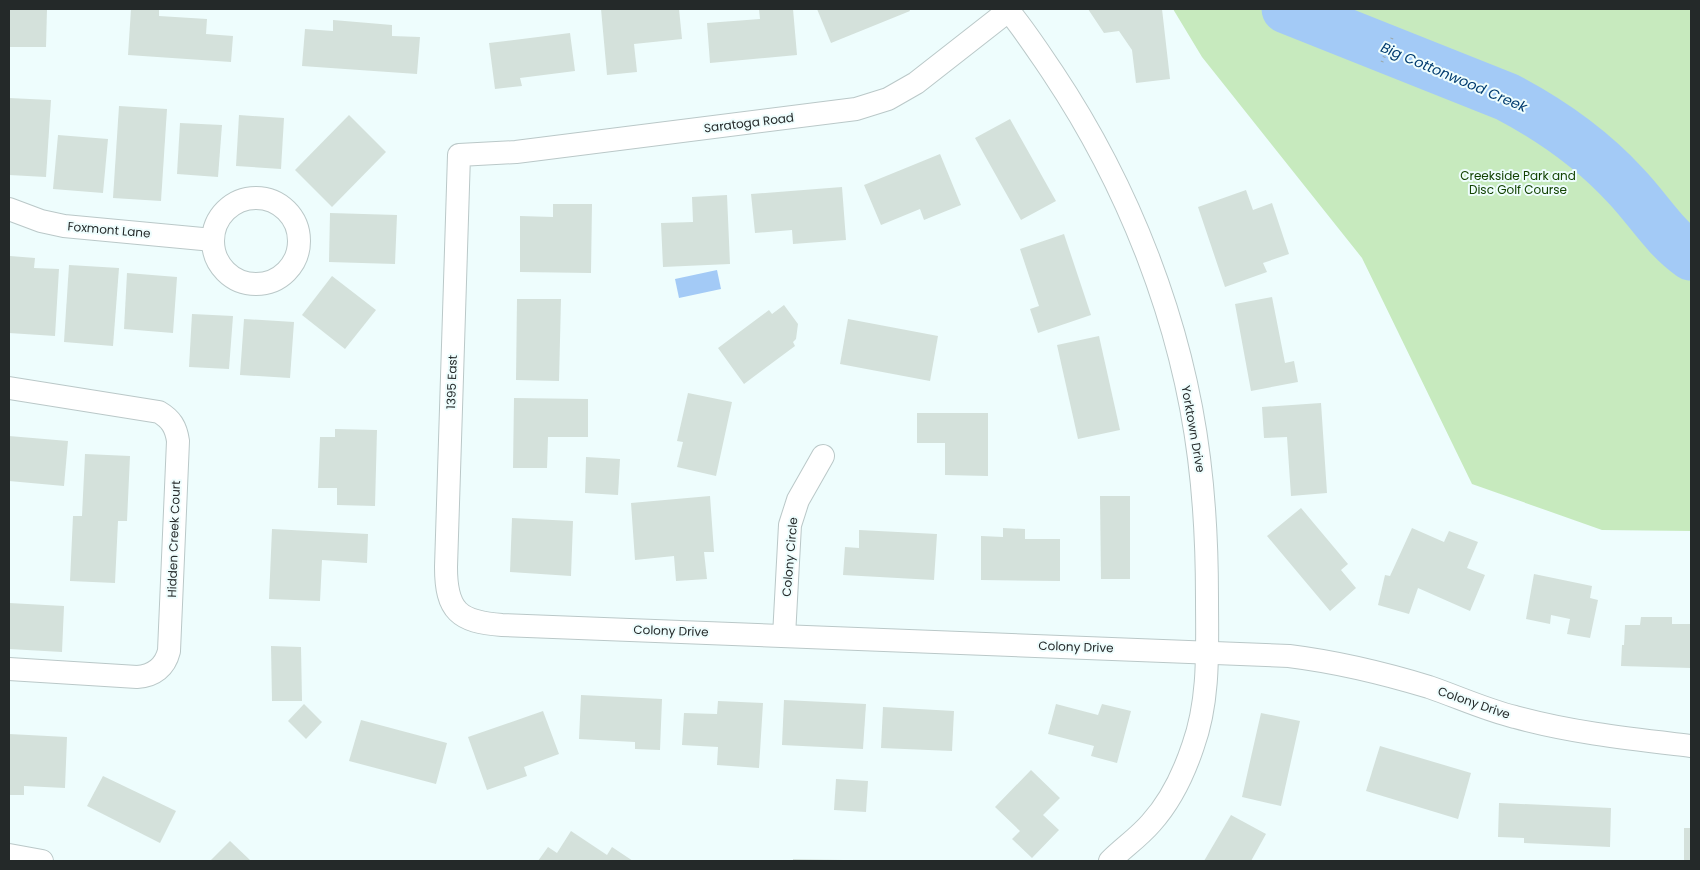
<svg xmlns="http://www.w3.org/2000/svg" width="1700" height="870" font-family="Poppins,sans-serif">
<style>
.green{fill:#c7eabe}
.water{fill:#a3caf6}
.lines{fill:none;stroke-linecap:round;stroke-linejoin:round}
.river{stroke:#a3caf6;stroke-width:49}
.building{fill:#d4e1db}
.street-casing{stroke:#bac8c8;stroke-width:24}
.path{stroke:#9ba6a6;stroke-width:3;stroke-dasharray:1 4;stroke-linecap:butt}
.street{stroke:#fff;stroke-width:22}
.labels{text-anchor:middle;stroke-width:4;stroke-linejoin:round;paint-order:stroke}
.street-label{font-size:12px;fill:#242929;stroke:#eefdfd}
.park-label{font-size:12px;fill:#134302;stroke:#eefdfd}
.water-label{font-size:14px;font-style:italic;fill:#013b6f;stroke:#eefdfd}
</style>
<rect width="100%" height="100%" fill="#eefdfd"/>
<path class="green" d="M1173 9H1691V531L1602 530 1472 484 1362 258 1202 57Z"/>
<path class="water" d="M717 270 721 289 679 298 675 279Z"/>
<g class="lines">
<path class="river" d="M1286 9 1507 97C1551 120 1593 150 1626 186 1648 209 1665 238 1691 256"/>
</g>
<g class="building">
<path d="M18 9H47L46 47H9V10Z"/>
<path d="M131 9H159V16L207 19 206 34 233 36 231 62 128 55Z"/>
<path d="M601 9H679L682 39 634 44 637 72 607 75Z"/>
<path d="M759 9H793L797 55 710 63 707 23 760 19Z"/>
<path d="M817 9H909L910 11 831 43Z"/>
<path d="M1088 9H1162L1170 79 1136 83 1132 50 1119 31 1104 33Z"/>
<path d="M333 20 392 25V36L420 37 417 74 302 66 305 29 333 31Z"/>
<path d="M570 33 575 71 520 78 522 86 495 89 489 43Z"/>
<path d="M9 98 51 100 46 177 9 175Z"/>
<path d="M119 106 167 109 161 201 113 198Z"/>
<path d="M239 115 284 118 281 169 236 166Z"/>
<path d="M349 115 386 152 332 207 295 170Z"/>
<path d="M1010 119 1056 201 1021 220 975 138Z"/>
<path d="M180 123 222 125 218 177 177 174Z"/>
<path d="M58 135 108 139 103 193 53 189Z"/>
<path d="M940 154 961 205 924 220 920 209 881 225 864 185Z"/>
<path d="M842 187 846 240 793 244 792 230 755 233 751 194Z"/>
<path d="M1246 190 1253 210 1272 203 1289 254 1263 263 1267 272 1225 287 1198 207Z"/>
<path d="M727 195 730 264 663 267 661 223 693 222 692 197Z"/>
<path d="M553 204H592L591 273 520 272V216L553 217Z"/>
<path d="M330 213 397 215 395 264 329 262Z"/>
<path d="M1064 234 1091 315 1038 333 1030 309 1039 306 1020 249Z"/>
<path d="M10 256 35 258 34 268 59 269 55 336 9 333Z"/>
<path d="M69 265 119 268 113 346 64 342Z"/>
<path d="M127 273 177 277 173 333 124 329Z"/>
<path d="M332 276 376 310 345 349 302 315Z"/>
<path d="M1272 297 1285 363 1294 361 1298 382 1251 391 1235 304Z"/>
<path d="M517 299H561L559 381 516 380Z"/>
<path d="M784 305 798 324 796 339 793 342 795 346 744 384 718 348 769 310 772 314Z"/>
<path d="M192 314 233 316 229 369 189 367Z"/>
<path d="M244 319 294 322 290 378 240 375Z"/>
<path d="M848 319 938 336 930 381 840 364Z"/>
<path d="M1099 336 1120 430 1078 439 1057 345Z"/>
<path d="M688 393 732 402 716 476 677 467 683 442 677 441Z"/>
<path d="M514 398 588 399V437H548L547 468H513Z"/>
<path d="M1321 403 1327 493 1291 496 1287 437 1264 438 1262 407Z"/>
<path d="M917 413H988V476L945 475V443H917Z"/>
<path d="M335 429 377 430 375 506 337 505V488H318L320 437H335Z"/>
<path d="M9 436 68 441 64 486 9 481Z"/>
<path d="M85 454 130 456 127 521H118L115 583 70 581 73 516H82Z"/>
<path d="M586 457 620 459 618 495 585 493Z"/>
<path d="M710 496 714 552H704L707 579 676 581 674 556 635 560 631 503Z"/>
<path d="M1100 496H1130V579H1101Z"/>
<path d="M1301 508 1348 564 1341 570 1356 588 1330 611 1267 536Z"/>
<path d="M512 518 573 521 571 576 510 572Z"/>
<path d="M1003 528 1025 529V539H1060V581L981 580V536L1003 537Z"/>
<path d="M1412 528 1444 542 1449 531 1478 542 1467 568 1485 575 1470 611 1418 588 1409 614 1378 605 1385 575 1390 576Z"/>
<path d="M272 529 368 534 367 563 322 560 320 601 269 599Z"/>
<path d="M859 530 937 534 934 580 843 575 845 547 859 548Z"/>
<path d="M1534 574 1592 586 1590 598 1598 600 1590 638 1567 634 1570 619 1551 615 1550 624 1526 619Z"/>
<path d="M9 603 64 606 62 652 9 649Z"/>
<path d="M1641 617H1672V624H1691V668L1621 666 1622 645H1624L1625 625H1640Z"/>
<path d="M271 646 301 647 302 701H272Z"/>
<path d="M581 695 662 699 660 750 635 749V742L579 739Z"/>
<path d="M784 700 866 704 863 749 782 745Z"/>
<path d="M718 701 763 703 759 768 717 765 718 747 682 745 684 713 717 714Z"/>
<path d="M304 704 322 722 306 739 288 721Z"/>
<path d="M1056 704 1098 715 1102 704 1131 711 1117 763 1091 756 1094 746 1048 734Z"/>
<path d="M883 707 954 711 952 751 881 748Z"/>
<path d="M543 711 559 754 524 767 527 776 487 790 468 737Z"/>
<path d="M1261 713 1300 721 1281 806 1242 797Z"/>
<path d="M361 720 447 743 436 784 349 761Z"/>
<path d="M9 734 67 737 65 788 24 786V795H9Z"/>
<path d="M1380 746 1471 773 1458 819 1366 791Z"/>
<path d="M1031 770 1060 798 1043 815 1059 830 1032 858 1012 839 1020 831 995 807Z"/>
<path d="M103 776 176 811 160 843 87 806Z"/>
<path d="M836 779 868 781 866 812 834 810Z"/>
<path d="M1499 803 1611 808 1610 847 1524 843V838L1498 837Z"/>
<path d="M1231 815 1266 834 1251 861H1204Z"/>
<rect x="1684" y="828" width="7" height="33"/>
<path d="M571 831 607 855 612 847 633 861H538L548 847 557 853Z"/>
<path d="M230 841 251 861H210Z"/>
<path d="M793 859 844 860V861H793Z"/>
</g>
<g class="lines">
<g class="street-casing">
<g id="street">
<path d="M1007 9C1024 29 1038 51 1053 73 1129 187 1182 322 1199 458 1205 505 1207 551 1207 598 1207 647 1210 699 1193 746 1184 773 1170 802 1151 823 1139 837 1123 848 1110 861"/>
<path d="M1008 11 916 83 888 99 856 109 516 152 459 155 446 567C446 611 459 622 502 625L1289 656C1337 662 1383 673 1429 687 1458 697 1486 710 1515 717 1573 733 1632 739 1691 746"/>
<circle cx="256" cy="241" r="43"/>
<path d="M9 209 41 221 64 226 213 240"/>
<path d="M9 388 159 412C171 419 176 427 178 441L169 651C165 667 154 676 137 677L9 669"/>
<path d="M784 636 790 525 798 500 823 456"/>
<path d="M9 855 42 861"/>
</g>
</g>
<path class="path" d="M1382 62 1392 38"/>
<use href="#street" class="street"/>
</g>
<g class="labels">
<g class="street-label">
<text transform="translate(749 123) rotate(-7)" y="4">Saratoga Road</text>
<text transform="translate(109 230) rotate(5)" y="4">Foxmont Lane</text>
<text transform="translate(452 382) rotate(-88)" y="4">1395 East</text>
<text transform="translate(1193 429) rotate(80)" y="4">Yorktown Drive</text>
<text transform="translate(174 539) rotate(-88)" y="4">Hidden Creek Court</text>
<text transform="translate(790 557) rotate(-85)" y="4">Colony Circle</text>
<text transform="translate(671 631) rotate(2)" y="4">Colony Drive</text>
<text transform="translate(1076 647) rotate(2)" y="4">Colony Drive</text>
<text transform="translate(1474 703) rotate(19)" y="4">Colony Drive</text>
</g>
<g class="park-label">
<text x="1518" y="180">Creekside Park and<tspan x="1518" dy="14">Disc Golf Course</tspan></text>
</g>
<g class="water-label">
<text transform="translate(1454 77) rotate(23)" y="5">Big Cottonwood Creek</text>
</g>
</g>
<rect width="1700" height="870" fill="none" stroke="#242929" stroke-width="20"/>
</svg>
